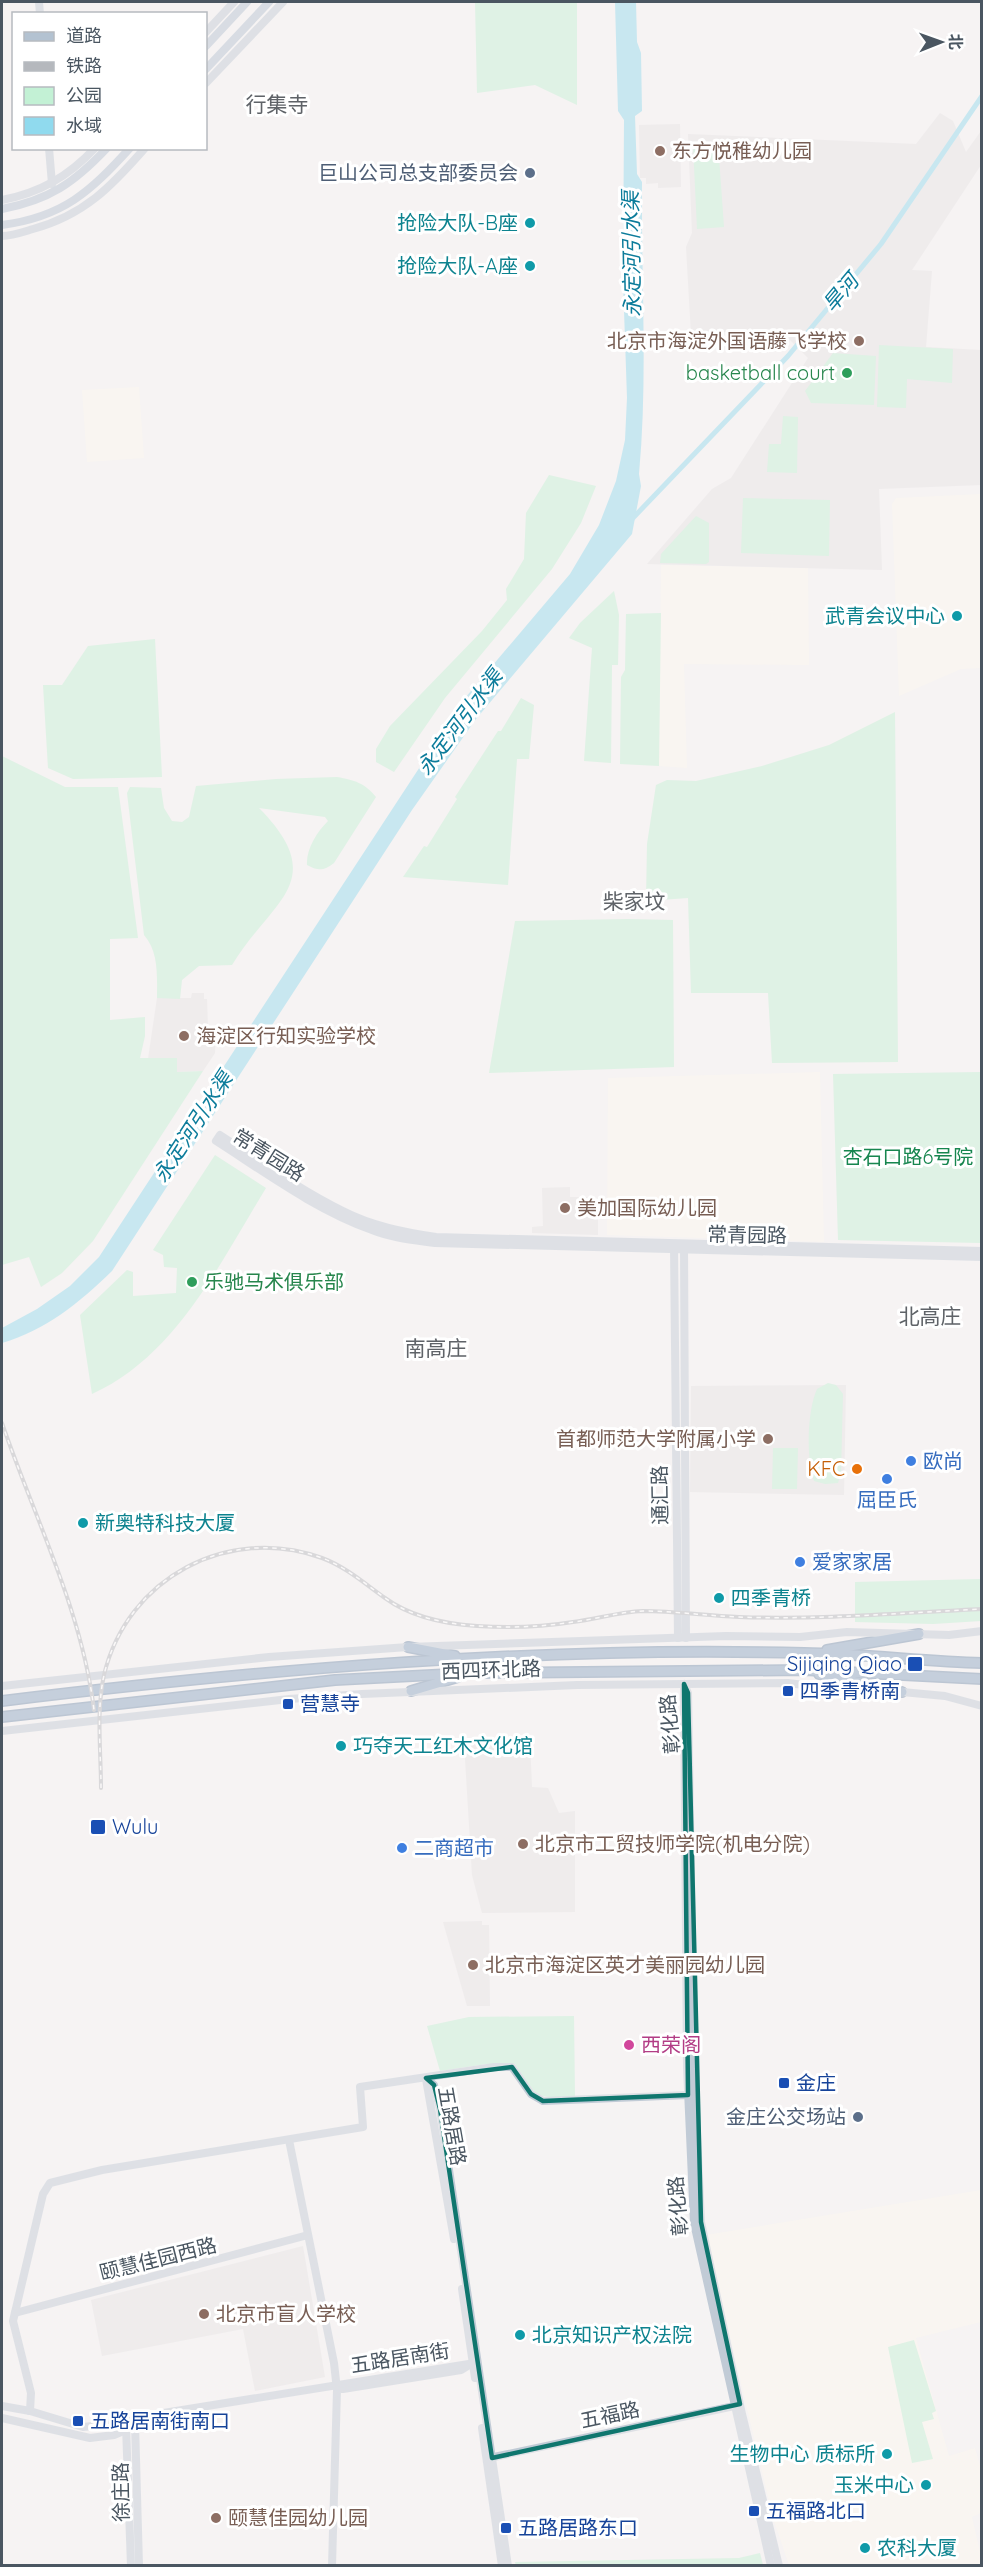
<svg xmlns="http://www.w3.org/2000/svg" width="983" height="2567" font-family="Quicksand,'Noto Sans SC',sans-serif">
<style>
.commercial{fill:#fdf9ef}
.education{fill:#e6e4e5}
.green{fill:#c3f1d5}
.water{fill:#90daee}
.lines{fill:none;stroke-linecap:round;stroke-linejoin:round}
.canal{stroke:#90daee;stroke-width:5}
.highway-casing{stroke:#7690ad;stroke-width:12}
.secondary{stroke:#c1cbd6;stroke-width:8}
.primary{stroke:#b3c2d1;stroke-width:8}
.highway{stroke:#8ba5c1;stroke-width:9}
.rail-casing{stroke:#b5b8bd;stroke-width:4}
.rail{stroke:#fff;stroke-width:1.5;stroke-dasharray:4.5;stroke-linecap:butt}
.marked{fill:none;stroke:#0f766e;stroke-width:4.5;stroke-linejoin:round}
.education-dot{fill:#8d6e63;stroke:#fff;stroke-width:2}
.service-dot{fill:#5c6f8a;stroke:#fff;stroke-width:2}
.culture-dot{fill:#0f9aa8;stroke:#fff;stroke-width:2}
.leisure-dot{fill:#2e9e5b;stroke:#fff;stroke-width:2}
.shop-dot{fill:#3f7fe0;stroke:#fff;stroke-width:2}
.food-dot{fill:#e8710a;stroke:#fff;stroke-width:2}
.transit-dot{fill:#1a4fb4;stroke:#fff;stroke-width:2}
.hotel-dot{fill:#d1479c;stroke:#fff;stroke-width:2}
.labels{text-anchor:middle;stroke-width:6;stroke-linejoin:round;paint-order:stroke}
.education-label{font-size:20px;fill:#785e54;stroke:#fff;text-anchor:start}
.service-label{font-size:20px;fill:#4e5e75;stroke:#fff;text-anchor:end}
.culture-label{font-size:20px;fill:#0d838f;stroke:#fff;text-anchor:end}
.leisure-label{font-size:20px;fill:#27864d;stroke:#fff;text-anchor:end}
.street-label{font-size:20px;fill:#4a5661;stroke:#fff}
.park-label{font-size:20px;fill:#17864f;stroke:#fff}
.shop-label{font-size:20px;fill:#366cbe;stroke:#fff;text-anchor:start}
.food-label{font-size:20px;fill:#c56008;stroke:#fff;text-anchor:end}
.transit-label{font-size:20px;fill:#164399;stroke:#fff;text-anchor:start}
.hotel-label{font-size:20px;fill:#b23c85;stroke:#fff;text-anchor:start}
.neighbourhood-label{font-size:21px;fill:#5f6368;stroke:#fff}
.water-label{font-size:21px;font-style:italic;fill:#0c7c9b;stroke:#fff}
</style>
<rect width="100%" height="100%" fill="#f5f3f3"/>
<g class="commercial">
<path d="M139 387 144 458 87 462 82 390Z"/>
<path d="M981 494V668L961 669 899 696 892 504 896 498Z"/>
<path d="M661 565 808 568 809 665 684 664 687 768 659 766Z"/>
<path d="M820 1072 824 1242 607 1235 608 1078Z"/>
<path d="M981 2190V2322L916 2338 949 2456 975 2448 981 2469V2513L972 2517 981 2556V2565H789L773 2518 706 2235Z"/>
</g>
<g class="education">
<path d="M940 113 953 121 966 152 981 131V165L912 270 932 271 926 347 981 350V485L879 489 882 570 647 564 712 489 731 478 808 358 779 329 691 334 686 247 692 233 688 134 916 144Z"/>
<path d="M680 124 681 187 658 188V183L646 184V178H640L639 125Z"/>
<path d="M192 993H204V999H207L208 1028H216L215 1053 203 1071 176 1072 148 1059 157 998H191Z"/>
<path d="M570 1187V1197H587L588 1218 598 1220V1235L532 1233V1227L543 1226 542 1188Z"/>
<path d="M846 1385 844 1495 690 1492 691 1386Z"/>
<path d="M530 1741 532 1787 548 1788 559 1813 575 1811V1912L482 1913 472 1875 464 1742Z"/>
<path d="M482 1921V1925H489L490 2006H467L443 1922Z"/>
<path d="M303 2246 325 2377 255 2391 243 2329 102 2356 91 2300Z"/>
</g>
<g class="green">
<path d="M475 2H577V105L535 85 477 93Z"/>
<path d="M718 143 724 227 697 229 693 145Z"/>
<path d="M879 345 953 349 952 383 907 379 906 408 877 407Z"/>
<path d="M833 353 876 356 874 405 811 403 805 391Z"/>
<path d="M783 416 798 417 797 473 767 472 769 444H781Z"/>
<path d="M549 475 596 486 581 523 552 569 445 698 394 772 376 762V749L390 726 482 631 507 600 506 589 524 559 526 513Z"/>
<path d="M743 498 830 500 829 556 741 553Z"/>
<path d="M696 516 709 523V562L706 564 660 563 661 554Z"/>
<path d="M614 591 619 615 618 665H612L611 763 584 761 592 648 569 638 580 623Z"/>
<path d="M661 613 659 766 620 764 621 677 625 670 626 614Z"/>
<path d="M155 639 162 777 73 779 48 768 43 685H62L88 646Z"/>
<path d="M521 698 534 705 529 759H517L508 885 403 877 424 846 427 847 457 799 455 797 498 731H501Z"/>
<path d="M895 712 898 1062 772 1063 768 993H691L688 898 646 901 647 844 656 785 667 780 696 781 762 766 829 745Z"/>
<path d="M2 756 65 787H118L138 938 110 939V1020L145 1017V1036L140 1058H177V1072L203 1071 93 1241 62 1273 41 1287 29 1257 2 1265Z"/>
<path d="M337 777C354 780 365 783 376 797L334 863C324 871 318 871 307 865 306 849 317 832 328 821L325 817 259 808C332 882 270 901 232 965L199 966 182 980 180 999 157 998C157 976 159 952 144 935L127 793 130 787 161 788 164 808 172 821 182 822 189 817 196 786 276 779Z"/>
<path d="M628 919 673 920 674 1067 489 1073 515 921Z"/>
<path d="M981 1072V1243L838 1240 833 1074Z"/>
<path d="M215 1155 266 1188C220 1263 176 1356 92 1394L80 1315 127 1270 133 1272V1296L176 1293 177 1268 164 1267 163 1255 153 1250Z"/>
<path d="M828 1383 836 1385 843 1394 841 1473 838 1483 825 1484 814 1481C806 1458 807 1411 817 1389Z"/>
<path d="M773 1448H798L797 1489H772Z"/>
<path d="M981 1579V1621L933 1624 855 1622V1582Z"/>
<path d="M574 2016 575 2096C533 2099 538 2098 515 2064H487L440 2071 427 2026 469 2017Z"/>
<path d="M914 2340 936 2411 932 2413 934 2419 922 2422 933 2459 912 2463 888 2347Z"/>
<path d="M760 2553 763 2565 516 2566 515 2562 739 2558Z"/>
</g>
<path class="water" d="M615 2H636L637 42 641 53 642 111 635 116 637 174 642 182C641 280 648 377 639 474L641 486 632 534 476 719 412 810 112 1271C79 1303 46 1330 2 1343V1328L37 1309 70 1286 99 1257 465 698 570 574 599 525 616 481 625 440 627 398 623 281 624 120 618 111Z"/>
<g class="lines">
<path class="canal" d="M632 519 788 356 881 244 982 96"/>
<g class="highway-casing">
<g id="highway">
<path d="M408 1647 455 1656"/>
<path d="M827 1650 919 1634"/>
<path d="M819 1674 902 1692"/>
<path d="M411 1691 458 1677"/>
<path d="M2 1701C265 1669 538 1646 804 1653 863 1654 922 1661 982 1663"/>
<path d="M2 1717 335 1680 471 1673 805 1670 982 1679"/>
</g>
</g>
<g class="secondary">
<path d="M39 2 40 14"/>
<path d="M206 32 234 2"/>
<path d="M206 83 283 2"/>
<path d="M49 148 52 184"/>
<path d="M2 200C39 193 68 177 95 148"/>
<path d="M2 236C12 236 23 232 33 229 84 215 111 187 145 148"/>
<path d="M674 1246 678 1638"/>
<path d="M684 1246 686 1638"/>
<path d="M982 1251 436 1237C404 1232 372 1226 343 1211 300 1190 260 1161 220 1135L216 1141C266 1173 316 1210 372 1230 392 1238 414 1240 435 1243L982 1257"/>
<path d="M684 1684 688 1693 694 2068 701 2222 742 2414 779 2566"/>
<path d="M684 1685 687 2068 694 2223 771 2566"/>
<path d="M2 1686 269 1657 408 1647 726 1636 800 1637 847 1632 949 1635 982 1631"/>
<path d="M2 1731 289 1699 362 1694 577 1685 788 1683 869 1693 902 1692 945 1696 982 1706"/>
<path d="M426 2078 434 2085 440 2109 508 2566"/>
<path d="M426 2079 454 2239"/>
<path d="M289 2140 334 2363 337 2390 332 2566"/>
<path d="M462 2289 475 2378"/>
<path d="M15 2313 308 2235"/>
<path d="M343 2389 461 2370 469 2365"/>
<path d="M2 2406 30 2411 83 2427 112 2424 145 2416 475 2363"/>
<path d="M30 2411 31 2393 13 2321 43 2194 50 2183 102 2170 363 2127 360 2087 494 2067H512L531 2094 543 2101 688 2095"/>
<path d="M2 2418 90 2438 114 2435 145 2422 195 2414"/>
<path d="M135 2423 139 2566"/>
<path d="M126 2426 131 2566"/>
<path d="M482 2428 502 2566"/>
<path d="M489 2458 739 2405"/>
</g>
<g class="primary">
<path d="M206 46 247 2"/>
<path d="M206 69 269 2"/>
<path d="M2 209C49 200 74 183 107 148"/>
<path d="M2 225C63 217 90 192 130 148"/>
</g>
<use href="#highway" class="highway"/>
<g class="rail-casing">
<g id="rail">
<path d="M2 1423C34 1517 82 1610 94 1710"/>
<path d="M101 1788C101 1751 96 1712 104 1675 127 1578 228 1524 322 1558 346 1567 364 1583 385 1598 411 1617 445 1624 477 1626 508 1628 542 1627 573 1622 597 1619 619 1612 643 1611 675 1611 707 1616 739 1617 820 1620 901 1613 982 1609"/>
</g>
</g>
<use href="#rail" class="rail"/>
</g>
<path d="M0 0H983V2567H0ZM684 1684 688 1693 701 2222 740 2404 492 2458 440 2109 434 2085 426 2078 512 2067 531 2094 543 2101 688 2095Z" fill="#f5f3f3" fill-opacity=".55" fill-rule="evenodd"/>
<path class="marked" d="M684 1684 688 1693 701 2222 740 2404 492 2458 440 2109 434 2085 426 2078 512 2067 531 2094 543 2101 688 2095Z"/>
<g class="education-dot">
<circle cx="660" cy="151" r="6"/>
<circle cx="859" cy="341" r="6"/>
<circle cx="184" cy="1036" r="6"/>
<circle cx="565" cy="1208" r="6"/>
<circle cx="768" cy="1439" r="6"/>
<circle cx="523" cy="1844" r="6"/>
<circle cx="473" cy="1965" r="6"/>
<circle cx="204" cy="2314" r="6"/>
<circle cx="216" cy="2518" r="6"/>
</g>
<g class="service-dot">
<circle cx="530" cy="173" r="6"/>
<circle cx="858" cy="2117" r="6"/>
</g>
<g class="culture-dot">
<circle cx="530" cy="223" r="6"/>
<circle cx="530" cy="266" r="6"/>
<circle cx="957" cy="616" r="6"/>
<circle cx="83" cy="1523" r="6"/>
<circle cx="719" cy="1598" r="6"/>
<circle cx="341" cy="1746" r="6"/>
<circle cx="520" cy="2335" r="6"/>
<circle cx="887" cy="2454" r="6"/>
<circle cx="926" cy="2485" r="6"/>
<circle cx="865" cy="2548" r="6"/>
</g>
<g class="leisure-dot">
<circle cx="847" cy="373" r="6"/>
<circle cx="192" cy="1282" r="6"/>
</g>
<g class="shop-dot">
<circle cx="911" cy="1461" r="6"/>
<circle cx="887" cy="1479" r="6"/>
<circle cx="800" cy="1562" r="6"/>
<circle cx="402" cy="1848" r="6"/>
</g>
<circle class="food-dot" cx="857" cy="1469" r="6"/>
<g class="transit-dot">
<rect x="907" y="1656" width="16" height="16" rx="3"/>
<rect x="782" y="1685" width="12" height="12" rx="3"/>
<rect x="282" y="1698" width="12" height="12" rx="3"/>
<rect x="90" y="1819" width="16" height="16" rx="3"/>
<rect x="778" y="2077" width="12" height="12" rx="3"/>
<rect x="72" y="2415" width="12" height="12" rx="3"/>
<rect x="748" y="2505" width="12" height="12" rx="3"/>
<rect x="500" y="2522" width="12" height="12" rx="3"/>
</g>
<circle class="hotel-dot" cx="629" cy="2045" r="6"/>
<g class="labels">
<g class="education-label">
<text x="672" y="158">东方悦稚幼儿园</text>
<text x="847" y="348" text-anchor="end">北京市海淀外国语藤飞学校</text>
<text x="196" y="1043">海淀区行知实验学校</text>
<text x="577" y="1215">美加国际幼儿园</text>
<text x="756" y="1446" text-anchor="end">首都师范大学附属小学</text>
<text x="535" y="1851">北京市工贸技师学院(机电分院)</text>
<text x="485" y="1972">北京市海淀区英才美丽园幼儿园</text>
<text x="216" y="2321">北京市盲人学校</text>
<text x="228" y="2525">颐慧佳园幼儿园</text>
</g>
<g class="service-label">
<text x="518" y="180">巨山公司总支部委员会</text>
<text x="846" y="2124">金庄公交场站</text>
</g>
<g class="culture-label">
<text x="518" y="230">抢险大队-B座</text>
<text x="518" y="273">抢险大队-A座</text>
<text x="945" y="623">武青会议中心</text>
<text x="95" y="1530" text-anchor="start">新奥特科技大厦</text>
<text x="731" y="1605" text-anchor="start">四季青桥</text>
<text x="353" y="1753" text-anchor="start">巧夺天工红木文化馆</text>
<text x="532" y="2342" text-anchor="start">北京知识产权法院</text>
<text x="875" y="2461">生物中心 质标所</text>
<text x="914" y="2492">玉米中心</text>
<text x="877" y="2555" text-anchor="start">农科大厦</text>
</g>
<g class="leisure-label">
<text x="835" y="380">basketball court</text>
<text x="204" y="1289" text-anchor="start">乐驰马术俱乐部</text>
</g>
<g class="street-label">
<text transform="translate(269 1155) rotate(32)" y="7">常青园路</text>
<text transform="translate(747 1235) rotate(1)" y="7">常青园路</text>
<text transform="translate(660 1495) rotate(-91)" y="7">通汇路</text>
<text transform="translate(491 1670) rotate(-2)" y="7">西四环北路</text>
<text transform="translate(670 1724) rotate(-95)" y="7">彰化路</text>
<text transform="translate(452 2126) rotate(80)" y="7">五路居路</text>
<text transform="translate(678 2206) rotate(-95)" y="7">彰化路</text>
<text transform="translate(158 2259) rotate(-14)" y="7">颐慧佳园西路</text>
<text transform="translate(400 2358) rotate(-9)" y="7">五路居南街</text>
<text transform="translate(610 2415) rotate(-12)" y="7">五福路</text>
<text transform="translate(121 2492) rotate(-91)" y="7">徐庄路</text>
</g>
<g class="park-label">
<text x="908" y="1164">杏石口路6号院</text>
</g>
<g class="shop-label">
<text x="923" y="1468">欧尚</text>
<text x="887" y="1507" text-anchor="middle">屈臣氏</text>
<text x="812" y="1569">爱家家居</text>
<text x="414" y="1855">二商超市</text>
</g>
<g class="food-label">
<text x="845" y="1476">KFC</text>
</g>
<g class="transit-label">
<text x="902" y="1671" text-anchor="end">Sijiqing Qiao</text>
<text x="800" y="1698">四季青桥南</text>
<text x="300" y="1711">营慧寺</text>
<text x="112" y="1834">Wulu</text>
<text x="796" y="2090">金庄</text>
<text x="90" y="2428">五路居南街南口</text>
<text x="766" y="2518">五福路北口</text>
<text x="518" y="2535">五路居路东口</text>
</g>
<g class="hotel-label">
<text x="641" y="2052">西荣阁</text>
</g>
<g class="neighbourhood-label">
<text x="277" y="112">行集寺</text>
<text x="634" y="909">柴家坟</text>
<text x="930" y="1324">北高庄</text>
<text x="436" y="1356">南高庄</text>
</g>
<g class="water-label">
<text transform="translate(632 254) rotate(-91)" y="7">永定河引水渠</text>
<text transform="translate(841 293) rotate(-50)" y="7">旱河</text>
<text transform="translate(460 722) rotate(-53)" y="7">永定河引水渠</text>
<text transform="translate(193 1127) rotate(-57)" y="7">永定河引水渠</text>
</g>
</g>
<rect width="983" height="2567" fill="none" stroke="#4a5661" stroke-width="6"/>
<rect x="12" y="12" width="195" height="138" fill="#ffffff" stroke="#b7bbc0" stroke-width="1.5"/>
<rect x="24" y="32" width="30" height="9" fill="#b3c2d1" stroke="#b7bbc0" stroke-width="1.5"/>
<text x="66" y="42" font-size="18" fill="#4a5661">道路</text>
<rect x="24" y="62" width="30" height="9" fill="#b5b8bd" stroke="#b7bbc0" stroke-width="1.5"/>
<text x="66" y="72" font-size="18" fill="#4a5661">铁路</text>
<rect x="24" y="87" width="30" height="18" fill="#c3f1d5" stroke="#b7bbc0" stroke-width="1.5"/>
<text x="66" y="102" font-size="18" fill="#4a5661">公园</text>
<rect x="24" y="117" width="30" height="18" fill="#90daee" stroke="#b7bbc0" stroke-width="1.5"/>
<text x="66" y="132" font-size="18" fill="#4a5661">水域</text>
<g transform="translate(941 42) rotate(89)" stroke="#ffffff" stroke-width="4.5" paint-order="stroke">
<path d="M0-4.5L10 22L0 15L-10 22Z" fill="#4a5661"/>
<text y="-9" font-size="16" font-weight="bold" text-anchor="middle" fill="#4a5661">北</text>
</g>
</svg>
